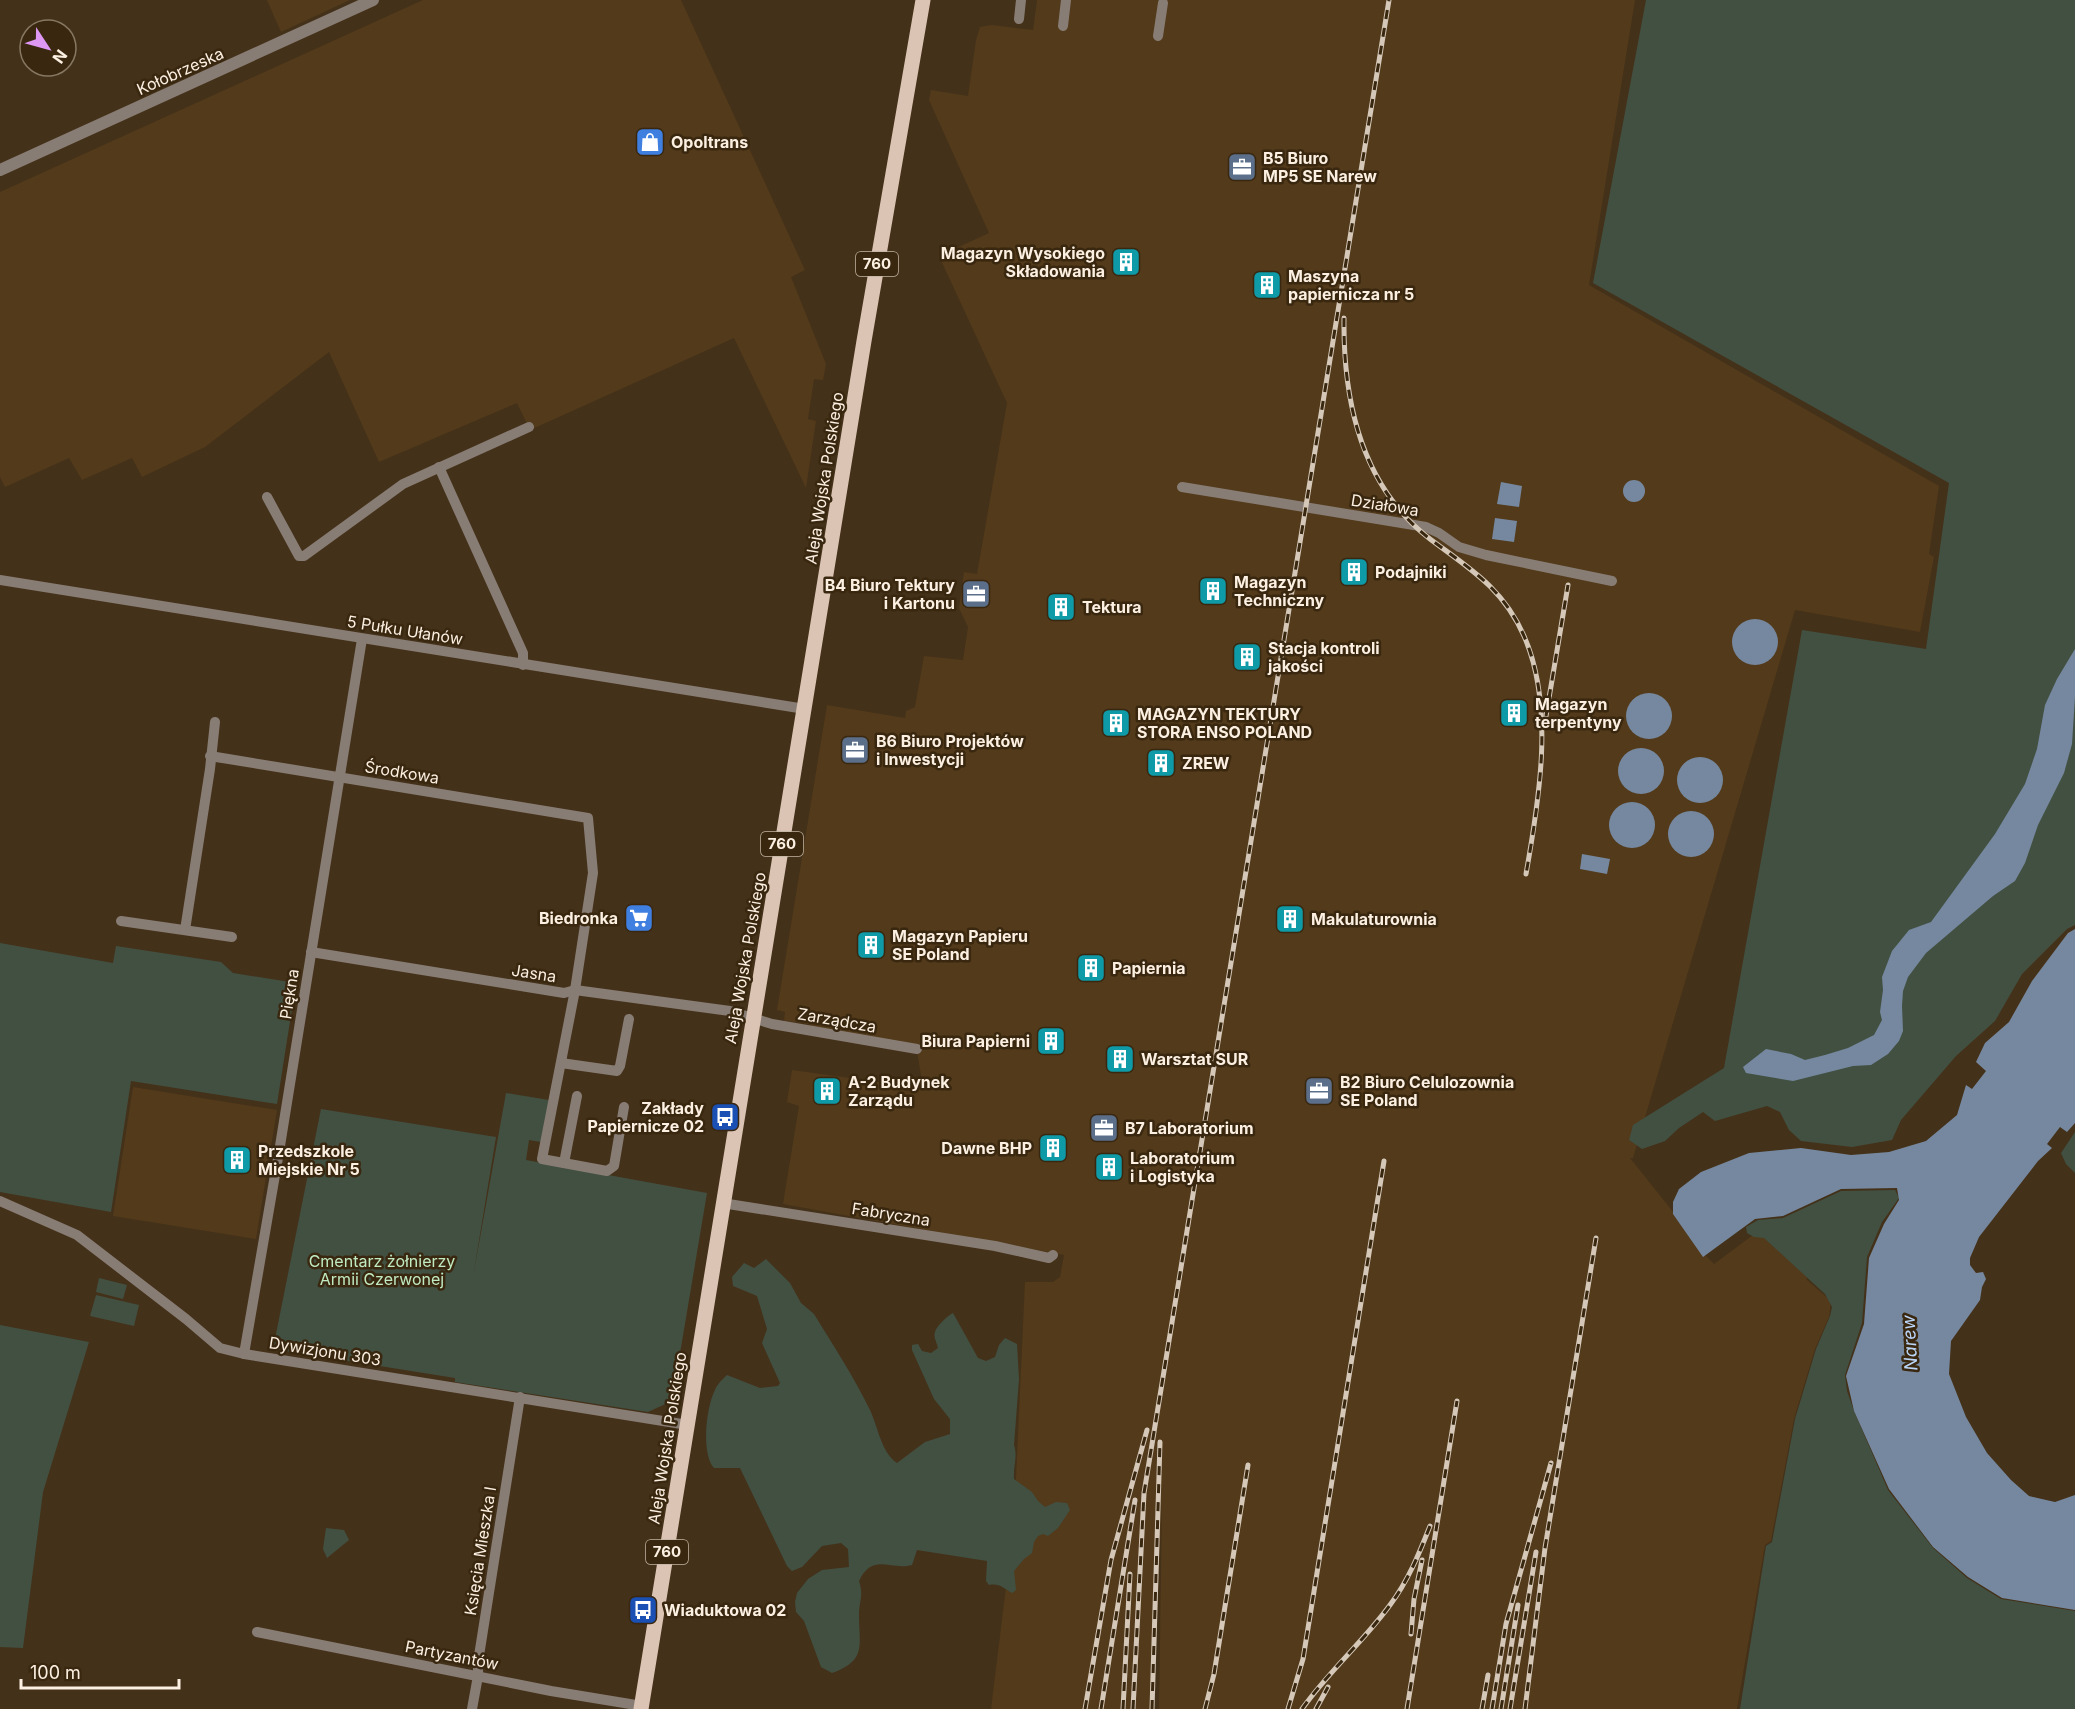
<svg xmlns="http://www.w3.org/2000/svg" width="2075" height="1709" font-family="Inter,sans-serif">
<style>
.built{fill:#523a1b}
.green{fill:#425042}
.water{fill:#76889f}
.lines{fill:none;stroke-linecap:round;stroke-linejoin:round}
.minor{stroke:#887d75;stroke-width:10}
.tertiary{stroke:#887d75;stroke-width:12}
.primary{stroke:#dbc4b4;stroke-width:15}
.rail-casing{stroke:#d5c8b8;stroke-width:5}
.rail{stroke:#39270f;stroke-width:3;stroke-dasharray:9;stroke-linecap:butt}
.labels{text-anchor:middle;stroke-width:5;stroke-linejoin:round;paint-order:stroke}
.shield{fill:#39270f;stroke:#c2b4a3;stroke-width:1.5}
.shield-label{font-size:15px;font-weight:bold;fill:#fcf0e2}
.street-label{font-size:16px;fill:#fcf0e2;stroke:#39270f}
.poi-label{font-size:16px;font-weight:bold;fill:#fcf0e2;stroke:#39270f;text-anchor:start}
.park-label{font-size:16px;fill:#c0eac2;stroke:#39270f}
.water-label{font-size:18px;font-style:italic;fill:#bad5f8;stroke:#39270f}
</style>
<rect width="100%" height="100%" fill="#443119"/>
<g class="built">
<path d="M267 0H350L281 32Z"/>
<path d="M423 0H681L805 270 791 277 826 364 823 380 814 379 808 419 816 421 806 488 734 338 530 430 517 403 379 462 329 352 205 447 142 477 132 458 82 480 69 458 5 487 0 477V192Z"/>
<path d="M1037 0H1635L1589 285 1939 486 1929 554 1934 557 1920 632 1795 610 1633 1158H1630L1674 1213 1698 1248 1714 1264 1765 1226 1806 1267 1807 1280 1831 1301 1829 1317 1815 1349 1794 1419 1771 1541 1765 1545 1737 1709H1159L1162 1500 1153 1709H991L1014 1522 1025 1282H1053L1060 1277 1064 1255 783 1204 799 1106 787 1102 792 1070 923 1088 916 1045 811 1027 810 1024 784 1021 785 1012 777 1010 827 705 905 718 906 711 915 707 924 656 963 660 968 627 959 608 964 572 977 574 1007 403 939 256 989 233 929 100 931 90 968 96 976 40 980 27 992 25 1033 30Z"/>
<path d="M133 1087 277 1110 256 1239 113 1216Z"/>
</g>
<g class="green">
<path d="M1646 0H2075V925L2067 929 2022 974 1995 1021 1956 1056 1901 1120 1892 1140 1852 1147 1801 1141 1789 1130 1780 1112 1767 1106 1715 1121 1703 1112 1679 1128 1665 1141 1642 1149 1629 1140 1633 1125 1724 1068 1802 630 1926 649 1949 483 1593 283Z"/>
<path d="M0 943 113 963 116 946 221 962 233 973 296 983 277 1104 131 1081 111 1212 0 1192Z"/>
<path d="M506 1093 549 1100 541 1142 529 1140 526 1160 707 1193 672 1401 648 1412 455 1382V1378L273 1349 321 1109 496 1137 473 1277Z"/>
<path d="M2075 1132V1173L2066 1164 2061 1153Z"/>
<path d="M1895 1190 1899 1198 1882 1222 1867 1257 1862 1323 1845 1375 1847 1391 1854 1411 1888 1490 1933 1548 1967 1578 2001 1599 2075 1611V1709H1740L1766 1546 1772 1542 1795 1419 1816 1349 1830 1316 1832 1307 1825 1294 1764 1238 1754 1237 1747 1233 1746 1227 1758 1220 1783 1218 1841 1191Z"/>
<path d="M766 1259 790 1283 801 1303 814 1314C833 1345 854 1377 870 1410 878 1427 881 1452 897 1463L925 1442 950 1434V1419L934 1399 912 1350V1345L918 1344 922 1351 931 1353 938 1348C937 1343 933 1337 935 1332 936 1327 947 1316 953 1313L978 1358 986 1361 995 1357 999 1345 1005 1338 1017 1344 1019 1379 1014 1445C1018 1457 1013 1466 1014 1479L1032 1492 1038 1501 1045 1507 1056 1502 1067 1503 1070 1510 1058 1528 1048 1536 1043 1534 1038 1536 1034 1542 1032 1553 1024 1559 1014 1571 1016 1590 1012 1593C1003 1588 1000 1583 989 1585L986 1581 987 1561 917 1550 912 1565C890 1571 873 1552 859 1581 864 1596 859 1601 859 1615 859 1646 867 1660 832 1673L821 1667 804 1621 796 1612 795 1602 797 1593 808 1579 822 1570 849 1567 848 1549 841 1543 822 1546 802 1567 792 1571 787 1566 740 1468H714C701 1454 706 1407 715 1390 717 1384 723 1379 727 1375L760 1388 778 1386 780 1383 762 1343 767 1329 757 1296 733 1286 732 1277 744 1263 754 1268Z"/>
<path d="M99 1278 127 1285 123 1299 96 1292Z"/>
<path d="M96 1295 139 1305 134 1326 90 1316Z"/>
<path d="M0 1325 89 1342 43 1492 23 1648 0 1647Z"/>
<path d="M326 1528 344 1530 349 1540 327 1558 323 1549Z"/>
</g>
<g class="water">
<circle cx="1634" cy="491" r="11"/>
<path d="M1501 482 1522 486 1519 507 1497 504Z"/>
<path d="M1495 518 1517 521 1514 542 1492 539Z"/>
<circle cx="1755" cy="642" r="23"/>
<path d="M2075 649V697L2072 744 2064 773 2038 825 2025 863 2015 881 1993 896 1926 953 1908 977 1903 991 1902 1006 1903 1031 1899 1041 1888 1054 1871 1065 1853 1066 1793 1081 1746 1073 1743 1067 1766 1049 1791 1054 1805 1060 1825 1055 1848 1048 1874 1035 1882 1020 1880 1012 1883 990 1882 977 1892 951 1909 930 1931 922 1995 834 2025 784 2037 749 2045 705 2057 679Z"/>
<circle cx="1649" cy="716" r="23"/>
<circle cx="1641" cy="771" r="23"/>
<circle cx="1700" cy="780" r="23"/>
<circle cx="1632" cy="825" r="23"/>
<circle cx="1691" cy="834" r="23"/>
<path d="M1582 854 1610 859 1607 874 1580 869Z"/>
<path d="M2075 929V1123L2067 1132 2060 1127 2047 1144 2052 1148 2038 1161 1979 1237 1970 1258V1265L1976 1273 1983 1272 1986 1279 1982 1287 1980 1300 1951 1341 1949 1374 1966 1417 1987 1453 2011 1480 2029 1496 2055 1502 2075 1495V1610L2002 1598 1968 1577 1933 1547 1889 1489 1854 1411 1846 1376 1864 1324 1869 1258 1884 1224 1899 1200 1897 1188 1841 1189 1783 1216 1755 1219 1703 1257 1673 1214V1202L1679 1189 1701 1172 1749 1153 1801 1148 1851 1155 1889 1152 1926 1141 1957 1115 1966 1085 1972 1089 1986 1071 1976 1062 1985 1043 2009 1022 2032 981 2068 933Z"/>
</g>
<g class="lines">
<g class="minor">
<path d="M1019 19 1021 0"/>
<path d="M1063 26 1066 0"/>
<path d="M1158 36 1163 3"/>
<path d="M439 467 523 653V665"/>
<path d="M1182 487 1426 527 1439 533 1459 547 1486 555 1612 581"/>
<path d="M267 497 299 556H304L403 484 529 427"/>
<path d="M0 580 805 709"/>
<path d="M210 756 588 818 593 873 575 990 542 1159 607 1171 614 1166 624 1107"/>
<path d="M121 921 232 937"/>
<path d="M185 930 210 769 215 722"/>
<path d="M311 952 564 993 575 990 730 1011 772 1024 917 1049"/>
<path d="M561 1063 617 1071 620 1066 629 1019"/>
<path d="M564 1163 577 1096"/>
<path d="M0 1201 77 1235 186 1319 220 1348 244 1354 688 1425"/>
<path d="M722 1203 995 1246 1049 1258 1053 1255"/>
<path d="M244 1354 279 1152 362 639"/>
<path d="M257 1632 551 1691 642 1706"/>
<path d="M472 1709 478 1676V1662L520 1397"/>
</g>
<path class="tertiary" d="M0 170 373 0"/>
<path class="primary" d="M641 1709 864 341 923 0"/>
<g class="rail-casing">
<g id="rail">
<path d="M1344 318C1343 401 1361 486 1430 539 1470 569 1503 588 1524 636 1555 706 1539 801 1526 874"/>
<path d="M1546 716 1568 585"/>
<path d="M1411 1634 1414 1599 1422 1560"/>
<path d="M1085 1709 1111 1560 1147 1430"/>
<path d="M1101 1709 1135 1500"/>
<path d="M1123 1709 1130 1574"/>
<path d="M1133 1709 1144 1493 1389 0"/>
<path d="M1152 1709 1160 1442"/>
<path d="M1205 1709 1214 1674 1248 1465"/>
<path d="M1288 1709 1303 1659 1384 1161"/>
<path d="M1302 1709C1328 1672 1363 1642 1390 1605 1408 1581 1419 1554 1430 1526"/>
<path d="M1316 1709 1328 1687"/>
<path d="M1407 1709 1457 1401"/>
<path d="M1482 1709 1488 1675"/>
<path d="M1492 1709 1506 1624 1551 1463"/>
<path d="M1501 1709 1518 1605"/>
<path d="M1510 1709 1536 1552"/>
<path d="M1525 1709 1545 1548 1596 1238"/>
</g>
</g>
<use href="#rail" class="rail"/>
</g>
<defs>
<g id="shop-square" transform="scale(1.5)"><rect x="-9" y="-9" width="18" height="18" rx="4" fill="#3f7fe0" stroke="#39270f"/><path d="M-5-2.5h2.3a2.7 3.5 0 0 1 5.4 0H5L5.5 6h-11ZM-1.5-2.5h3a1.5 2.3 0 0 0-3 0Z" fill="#fff"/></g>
<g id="office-square" transform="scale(1.5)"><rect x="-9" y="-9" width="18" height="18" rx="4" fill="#5c6f8a" stroke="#39270f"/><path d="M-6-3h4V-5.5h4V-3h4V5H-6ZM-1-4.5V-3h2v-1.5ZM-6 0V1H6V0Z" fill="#fff"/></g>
<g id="building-square" transform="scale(1.5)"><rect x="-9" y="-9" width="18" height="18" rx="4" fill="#0f9aa8" stroke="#39270f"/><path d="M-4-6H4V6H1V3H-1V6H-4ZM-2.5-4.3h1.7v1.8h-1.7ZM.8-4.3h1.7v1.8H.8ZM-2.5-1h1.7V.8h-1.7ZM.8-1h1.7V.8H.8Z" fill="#fff"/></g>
<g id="supermarket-square" transform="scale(1.5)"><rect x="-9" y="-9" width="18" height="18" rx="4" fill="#3f7fe0" stroke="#39270f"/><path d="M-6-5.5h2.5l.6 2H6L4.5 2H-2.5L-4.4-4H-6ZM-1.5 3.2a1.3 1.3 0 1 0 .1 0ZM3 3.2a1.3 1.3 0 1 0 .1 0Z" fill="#fff"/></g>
<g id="bus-square" transform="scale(1.5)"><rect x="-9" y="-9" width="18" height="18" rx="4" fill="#1a4fb4" stroke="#39270f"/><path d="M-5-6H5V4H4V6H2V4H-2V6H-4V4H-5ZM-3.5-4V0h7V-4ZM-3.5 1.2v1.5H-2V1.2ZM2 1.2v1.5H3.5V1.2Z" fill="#fff"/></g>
</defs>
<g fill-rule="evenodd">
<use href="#shop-square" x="650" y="142"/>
<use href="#office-square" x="1242" y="167"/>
<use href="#building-square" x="1126" y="262"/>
<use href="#building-square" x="1267" y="285"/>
<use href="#building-square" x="1354" y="572"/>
<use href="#building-square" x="1213" y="591"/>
<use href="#office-square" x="976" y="594"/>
<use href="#building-square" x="1061" y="607"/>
<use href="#building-square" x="1247" y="657"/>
<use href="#building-square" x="1514" y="713"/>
<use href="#building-square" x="1116" y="723"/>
<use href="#office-square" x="855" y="750"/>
<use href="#building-square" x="1161" y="763"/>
<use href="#supermarket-square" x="639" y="918"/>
<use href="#building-square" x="1290" y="919"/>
<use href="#building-square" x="871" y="945"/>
<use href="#building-square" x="1091" y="968"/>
<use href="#building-square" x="1051" y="1041"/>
<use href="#building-square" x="1120" y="1059"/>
<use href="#building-square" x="827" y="1091"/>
<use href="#office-square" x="1319" y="1091"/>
<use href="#bus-square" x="725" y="1117"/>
<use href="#office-square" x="1104" y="1128"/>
<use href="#building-square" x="1053" y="1148"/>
<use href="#building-square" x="237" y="1160"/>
<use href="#building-square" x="1109" y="1167"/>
<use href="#bus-square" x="643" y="1610"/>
</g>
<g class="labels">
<g class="shield">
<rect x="856" y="252" width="42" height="24" rx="4.5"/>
<rect x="761" y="832" width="42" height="24" rx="4.5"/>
<rect x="646" y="1540" width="42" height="24" rx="4.5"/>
</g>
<g class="shield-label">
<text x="877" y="269">760</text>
<text x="782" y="849">760</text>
<text x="667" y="1557">760</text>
</g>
<g class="street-label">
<text transform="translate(180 71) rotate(-24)" y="6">Kołobrzeska</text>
<text transform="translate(824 478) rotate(-81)" y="6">Aleja Wojska Polskiego</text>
<text transform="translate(1385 505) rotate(9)" y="6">Działowa</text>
<text transform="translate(405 630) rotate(9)" y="6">5 Pułku Ułanów</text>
<text transform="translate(402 772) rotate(9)" y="6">Środkowa</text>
<text transform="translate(745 958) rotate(-80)" y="6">Aleja Wojska Polskiego</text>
<text transform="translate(534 973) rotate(9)" y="6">Jasna</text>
<text transform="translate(289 994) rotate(-81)" y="6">Piękna</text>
<text transform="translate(837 1020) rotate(10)" y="6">Zarządcza</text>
<text transform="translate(891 1214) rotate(9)" y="6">Fabryczna</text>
<text transform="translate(325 1351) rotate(9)" y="6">Dywizjonu 303</text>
<text transform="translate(667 1438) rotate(-81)" y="6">Aleja Wojska Polskiego</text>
<text transform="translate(480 1551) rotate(-81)" y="6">Księcia Mieszka I</text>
<text transform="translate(452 1655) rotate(11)" y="6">Partyzantów</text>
</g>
<g class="poi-label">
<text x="671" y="148">Opoltrans</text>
<text x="1263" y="164">B5 Biuro<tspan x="1263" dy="18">MP5 SE Narew</tspan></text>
<text x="1105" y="259" text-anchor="end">Magazyn Wysokiego<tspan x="1105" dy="18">Składowania</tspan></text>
<text x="1288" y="282">Maszyna<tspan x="1288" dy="18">papiernicza nr 5</tspan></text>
<text x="1375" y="578">Podajniki</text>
<text x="1234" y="588">Magazyn<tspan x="1234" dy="18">Techniczny</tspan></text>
<text x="955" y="591" text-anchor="end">B4 Biuro Tektury<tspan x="955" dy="18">i Kartonu</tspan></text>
<text x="1082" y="613">Tektura</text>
<text x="1268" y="654">Stacja kontroli<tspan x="1268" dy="18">jakości</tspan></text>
<text x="1535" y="710">Magazyn<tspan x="1535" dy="18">terpentyny</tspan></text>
<text x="1137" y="720">MAGAZYN TEKTURY<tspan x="1137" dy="18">STORA ENSO POLAND</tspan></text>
<text x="876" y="747">B6 Biuro Projektów<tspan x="876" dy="18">i Inwestycji</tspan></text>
<text x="1182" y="769">ZREW</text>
<text x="618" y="924" text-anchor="end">Biedronka</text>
<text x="1311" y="925">Makulaturownia</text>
<text x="892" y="942">Magazyn Papieru<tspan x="892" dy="18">SE Poland</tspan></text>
<text x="1112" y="974">Papiernia</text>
<text x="1030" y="1047" text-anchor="end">Biura Papierni</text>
<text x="1141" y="1065">Warsztat SUR</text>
<text x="848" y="1088">A-2 Budynek<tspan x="848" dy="18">Zarządu</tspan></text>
<text x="1340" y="1088">B2 Biuro Celulozownia<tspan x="1340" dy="18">SE Poland</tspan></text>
<text x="704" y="1114" text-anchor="end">Zakłady<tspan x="704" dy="18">Papiernicze 02</tspan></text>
<text x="1125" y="1134">B7 Laboratorium</text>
<text x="1032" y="1154" text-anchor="end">Dawne BHP</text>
<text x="258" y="1157">Przedszkole<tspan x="258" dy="18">Miejskie Nr 5</tspan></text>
<text x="1130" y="1164">Laboratorium<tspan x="1130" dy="18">i Logistyka</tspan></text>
<text x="664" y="1616">Wiaduktowa 02</text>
</g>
<g class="park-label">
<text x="382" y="1267">Cmentarz żołnierzy<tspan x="382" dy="18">Armii Czerwonej</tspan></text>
</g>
<g class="water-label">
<text transform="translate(1910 1343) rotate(-93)" y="6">Narew</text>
</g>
</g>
<g transform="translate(48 48) rotate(126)"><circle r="28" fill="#39270f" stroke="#877763" stroke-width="1.5"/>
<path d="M0-4.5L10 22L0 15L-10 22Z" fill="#de98f3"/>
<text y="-9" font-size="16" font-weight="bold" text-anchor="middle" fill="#fcf0e2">N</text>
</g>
<path d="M21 1679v9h158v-9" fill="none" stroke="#fcf0e2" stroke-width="3"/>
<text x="30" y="1679" font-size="18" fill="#fcf0e2" stroke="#39270f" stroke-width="4.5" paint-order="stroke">100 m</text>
</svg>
